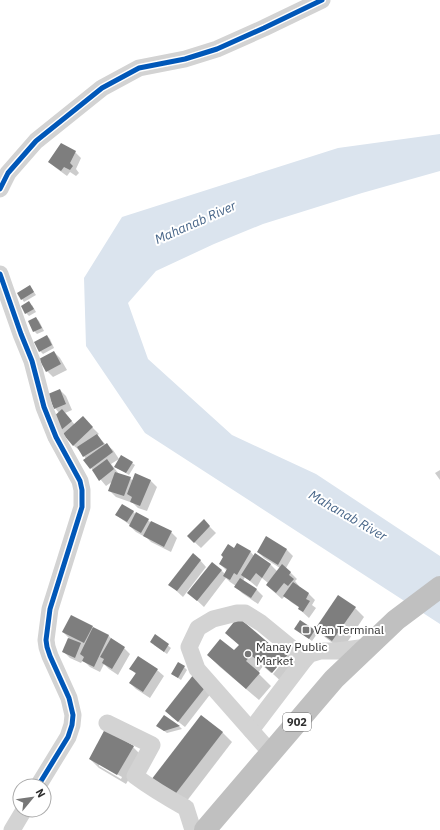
<svg xmlns="http://www.w3.org/2000/svg" width="440" height="830" font-family="'IBM Plex Sans',sans-serif">
<style>
.water{fill:#dbe4ee}
.shadow{fill:#0003;fill-rule:evenodd}
.building{fill:#7e7e7e}
.lines{fill:none;stroke-linecap:round;stroke-linejoin:round}
.minor{stroke:#d3d3d3;stroke-width:17}
.highway{stroke:#c0c0c0;stroke-width:22}
.cycleway-casing{stroke:#fff;stroke-width:8}
.cycleway{stroke:#0057b8;stroke-width:5}
.poi-dot{fill:#777;stroke:#fff;stroke-width:1.5}
.labels{text-anchor:middle;stroke-width:4;stroke-linejoin:round;paint-order:stroke}
.shield{fill:#fff;stroke:#6d6d6d;stroke-width:1}
.shield-label{font-size:11px;font-weight:bold;fill:#2e2e2e}
.poi-label{font-size:12px;fill:#2e2e2e;stroke:#fff;text-anchor:start}
.water-label{font-size:13px;font-style:italic;fill:#466487;stroke:#fff}
</style>
<rect width="100%" height="100%" fill="#fff"/>
<path class="water" d="M440 134V171L362 193 263 224 214 244 156 271 128 303 148 359 232 435 316 474 440 556V624L145 433 86 346 84 278 122 217 338 148Z"/>
<g class="shadow">
<path d="M75 152 81 158 76 169 79 173 76 176 70 172 67 176 56 168 49 162Z"/>
<path d="M30 286 36 295 24 302 22 299Z"/>
<path d="M32 305 36 312 29 316 26 313Z"/>
<path d="M36 318 39 321 44 331 37 334 34 331Z"/>
<path d="M47 336 50 339 54 348 43 354 40 351 36 342Z"/>
<path d="M54 352 60 358 67 370 53 377 47 371Z"/>
<path d="M60 390 66 396 72 410 65 413 75 425 89 424 99 434 97 435 106 445V444L113 450 119 459 111 464 119 474 130 478 133 481 150 480 157 487 147 511 138 508 131 501 130 502 116 497 110 491 113 481 106 486 91 468 86 459 80 450V451L73 445 61 430 59 413 55 408Z"/>
<path d="M132 463 135 465 129 475 119 469 116 467Z"/>
<path d="M440 470V480L435 473Z"/>
<path d="M133 511 136 515 148 520 151 523 171 532 177 538 171 552 151 542 147 538 136 532 130 526V525L116 515Z"/>
<path d="M204 521 216 533 201 548 188 536Z"/>
<path d="M267 538 287 550 293 556 286 568 297 579 295 581 299 586 298 587 309 594 315 600 312 605 316 608 309 618 299 609 300 608 291 602 285 596 282 599 273 591 267 585 268 583 262 578 257 587 245 577 243 581 257 590 263 596 258 604 242 593 236 587V586L230 582 226 578 204 607 189 593 221 570 225 574 227 571 220 564 235 549 250 551 254 556 255 554 271 565 278 572 280 568 264 558 258 552Z"/>
<path d="M200 560 206 567 183 597 170 585Z"/>
<path d="M355 608 364 617 342 650 326 638 316 629Z"/>
<path d="M92 627 94 629 109 636 115 642 124 648 130 654 118 675 109 669 104 664 100 672 90 667 83 660 81 663 70 658 64 652 69 638 63 632Z"/>
<path d="M295 629 314 631 317 634 312 641Z"/>
<path d="M156 636 171 648 167 654 154 645Z"/>
<path d="M282 649 300 665 284 684 273 674 286 658 285 656 271 673 263 666 258 673 271 686 259 700 220 667 208 655 235 651 278 652Z"/>
<path d="M138 657 157 670 164 676 150 698 136 689 130 683 136 674 131 669Z"/>
<path d="M184 667 187 670 181 680 172 674Z"/>
<path d="M194 676 212 692 185 727 172 717 166 711Z"/>
<path d="M164 716 180 727 182 729 167 733 160 728Z"/>
<path d="M201 716 223 733 232 742 183 806 161 789Z"/>
<path d="M133 747 142 756 126 784 99 768 90 759ZM99 764 122 777 121 779 99 766Z"/>
</g>
<g class="building">
<path d="M61 143 76 151 70 163 73 166 70 170 64 167 61 171 48 162Z"/>
<path d="M30 285 34 292 21 300 17 293Z"/>
<path d="M29 301 34 309 25 314 21 306Z"/>
<path d="M36 317 42 328 33 332 28 321Z"/>
<path d="M47 335 52 345 39 352 34 342Z"/>
<path d="M54 351 61 364 46 372 39 359Z"/>
<path d="M60 389 66 404 54 409 48 394Z"/>
<path d="M62 409 72 421 60 431 51 419Z"/>
<path d="M83 416 93 427 73 446 63 434Z"/>
<path d="M97 434 104 444 83 457 77 447Z"/>
<path d="M107 443 113 452 90 469 83 460Z"/>
<path d="M121 455 133 462 126 473 114 467Z"/>
<path d="M107 459 114 469 99 481 92 470Z"/>
<path d="M115 472 131 477 124 496 108 491Z"/>
<path d="M135 473 151 480 140 506 130 502 132 497 127 494Z"/>
<path d="M122 504 134 511 127 522 115 515Z"/>
<path d="M136 512 149 519 141 533 129 526Z"/>
<path d="M204 519 210 526 194 543 187 536Z"/>
<path d="M151 521 172 531 164 547 143 536Z"/>
<path d="M266 536 287 549 278 565 257 552Z"/>
<path d="M237 543 251 551 237 575 234 573 230 580 223 576 227 569 219 564 223 557 221 555 228 544 234 548Z"/>
<path d="M193 553 201 560 177 591 168 585Z"/>
<path d="M255 553 271 564 262 578 256 573 250 581 241 575Z"/>
<path d="M212 562 222 570 197 601 187 593Z"/>
<path d="M282 564 291 572 289 575 294 579 288 586 284 583 276 593 266 585Z"/>
<path d="M240 578 257 589 251 598 234 587Z"/>
<path d="M293 582 309 593 306 599 310 601 303 612 298 609 299 607 283 596Z"/>
<path d="M338 595 356 607 332 641 315 629Z"/>
<path d="M71 615 93 626 84 643 62 632Z"/>
<path d="M238 617 278 651 282 647 289 653 272 673 251 655 246 661 260 673 246 689 207 655 220 639 234 650 239 645 225 633Z"/>
<path d="M300 620 315 630 309 639 294 629Z"/>
<path d="M93 627 109 635 94 667 82 661 84 657 80 654Z"/>
<path d="M155 634 169 644 164 652 150 642Z"/>
<path d="M68 638 81 643 75 658 62 652Z"/>
<path d="M111 638 125 647 112 669 102 663 104 659 100 657Z"/>
<path d="M138 656 158 669 143 692 129 683 136 673 129 669Z"/>
<path d="M178 662 185 666 178 678 171 674Z"/>
<path d="M194 674 207 685 178 722 165 711Z"/>
<path d="M164 715 180 726 164 731 156 726Z"/>
<path d="M201 715 223 732 173 797 151 780Z"/>
<path d="M105 729 134 746 117 775 89 759Z"/>
</g>
<g class="lines">
<g class="minor">
<path d="M0 189 8 173 36 141 102 88 139 68 185 59 217 49 264 28 322 0"/>
<path d="M0 274 21 334 32 361 44 407 56 437 80 481 82 490V507L50 609 46 640 47 647 50 656 69 698 73 715 72 725 68 737 38 786"/>
<path d="M107 723 152 745 135 776C151 788 168 798 186 808L193 830"/>
<path d="M251 730 305 659 310 654 320 651H337L367 647"/>
<path d="M271 753 197 669 189 647 198 628 213 619 237 613H245L261 623 305 659"/>
<path d="M12 830 24 810"/>
</g>
<path class="highway" d="M205 830 334 679 396 620 440 587"/>
<g class="cycleway-casing">
<g id="cycleway">
<path d="M0 189 8 173 36 141 102 88 139 68 185 59 217 49 264 28 322 0"/>
<path d="M0 274 21 334 32 361 44 407 56 437 80 481 82 490V507L50 609 46 640 47 647 50 656 69 698 73 715 72 725 68 737 38 786"/>
</g>
</g>
<use href="#cycleway" class="cycleway"/>
</g>
<g class="poi-dot">
<rect x="302" y="626" width="8" height="8" rx="2"/>
<circle cx="248" cy="654" r="4"/>
</g>
<g class="labels">
<rect class="shield" x="283" y="713" width="28" height="18" rx="3"/>
<g class="shield-label">
<text x="297" y="726">902</text>
</g>
<g class="poi-label">
<text x="314" y="634">Van Terminal</text>
<text x="256" y="651">Manay Public<tspan x="256" dy="14">Market</tspan></text>
</g>
<g class="water-label">
<text transform="translate(195 222) rotate(-24)" y="5">Mahanab River</text>
<text transform="translate(348 515) rotate(30)" y="5">Mahanab River</text>
</g>
</g>
<g transform="translate(32 798) rotate(61)"><circle r="19" fill="#ffffff" stroke="#ababab"/>
<path d="M0-3L7 15L0 10L-7 15Z" fill="#777777"/>
<text y="-6" font-size="11" font-weight="bold" text-anchor="middle" fill="#2e2e2e">N</text>
</g>
</svg>
